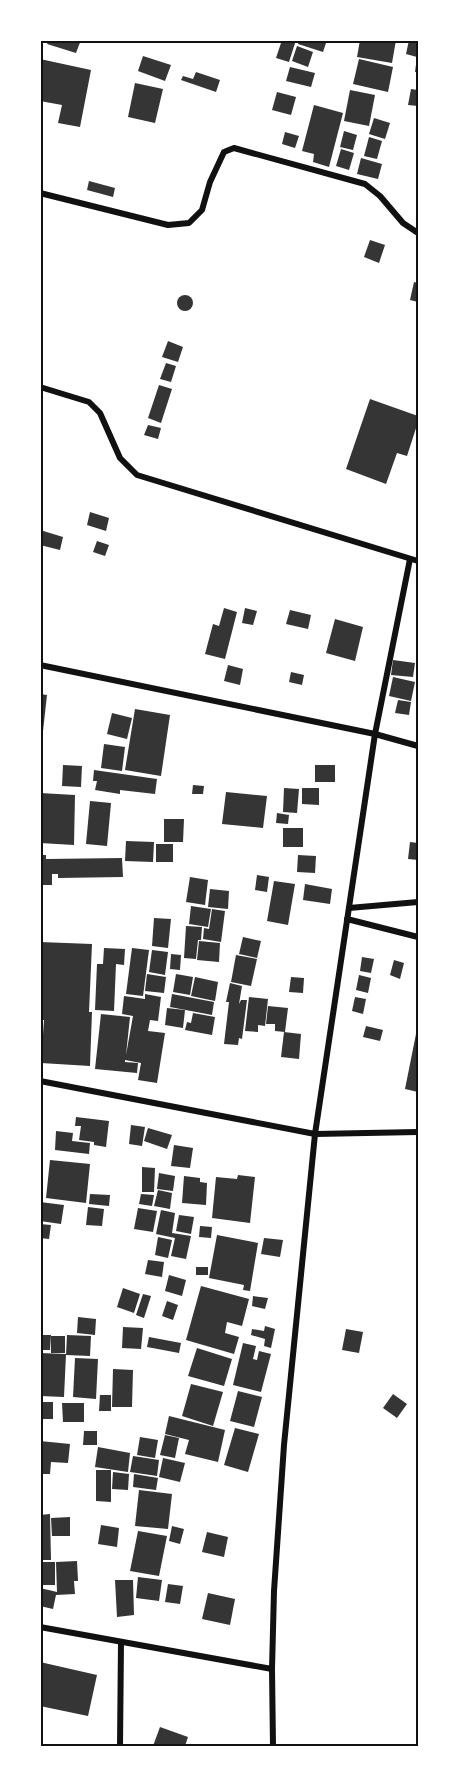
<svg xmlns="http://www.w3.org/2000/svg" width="459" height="1787" font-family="'Fira Sans Condensed',sans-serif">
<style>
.building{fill:#353535}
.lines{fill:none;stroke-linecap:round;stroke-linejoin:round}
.minor{stroke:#111;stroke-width:6}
.neatline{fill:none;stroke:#111;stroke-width:2}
</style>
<rect width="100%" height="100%" fill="#fff"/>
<g class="building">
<path d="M49 40H81L76 53 47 44Z"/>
<path d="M282 40H296L289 62 276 58Z"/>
<path d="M299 40H327L323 52 298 44Z"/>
<path d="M360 40H396L392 63 357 57Z"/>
<path d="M409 40H418V72H415L417 57 406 54Z"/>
<path d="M297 46 313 52 308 67 292 61Z"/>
<path d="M143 56 171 65 165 81 138 71Z"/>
<path d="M40 59 91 70 80 127 58 123 62 105 40 101Z"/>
<path d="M359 59 393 67 388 92 353 84Z"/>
<path d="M290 67 315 73 311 87 286 81Z"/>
<path d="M196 72 220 80 216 92 181 80 183 76 193 79Z"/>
<path d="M135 83 163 89 155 123 128 117Z"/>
<path d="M411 89 418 90V106L408 105Z"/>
<path d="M350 90 375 95 369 126 344 121Z"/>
<path d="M277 92 296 97 291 115 272 110Z"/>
<path d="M314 105 343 113 329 167 313 162 314 154 302 151Z"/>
<path d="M374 118 390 123 385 139 369 134Z"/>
<path d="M344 131 357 135 353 150 340 147Z"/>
<path d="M285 132 299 136 295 148 282 144Z"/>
<path d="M369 137 382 141 377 159 364 156Z"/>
<path d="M341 149 354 153 349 170 336 166Z"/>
<path d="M361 158 382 164 378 179 357 174Z"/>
<path d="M89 181 115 188 113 197 87 190Z"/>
<path d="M370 240 385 245 379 263 364 257Z"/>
<path d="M414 282 418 283V302L410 300Z"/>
<circle cx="185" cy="303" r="8"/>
<path d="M168 341 183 347 178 362 162 357Z"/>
<path d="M166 363 176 366 171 382 160 379Z"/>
<path d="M159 385 172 389 161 423 148 418Z"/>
<path d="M370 399 418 416V422L407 456 397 453 386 484 346 469Z"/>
<path d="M148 425 161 428 158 439 144 435Z"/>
<path d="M90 512 109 518 106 531 87 525Z"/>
<path d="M40 530 63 537 60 550 40 545Z"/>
<path d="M97 541 109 545 105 556 93 552Z"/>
<path d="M224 608 237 612 225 659 205 654 213 624 219 626Z"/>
<path d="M245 608 257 611 253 625 242 623Z"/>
<path d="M290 610 311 615 308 629 286 624Z"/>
<path d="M335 619 363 627 355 661 326 653Z"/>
<path d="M393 660 415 663 413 677 391 675Z"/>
<path d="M228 665 243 669 240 685 224 681Z"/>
<path d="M291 672 304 675 302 685 289 682Z"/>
<path d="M393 677 415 682 411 701 389 696Z"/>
<path d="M40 694 47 695 43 731H40Z"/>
<path d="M398 700 411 702 409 715 395 713Z"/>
<path d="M135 709 170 715 161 776 125 770Z"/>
<path d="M112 713 132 718 127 739 107 734Z"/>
<path d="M104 744 125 747 122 771 101 768Z"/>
<path d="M63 765 82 766 81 787 62 786Z"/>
<rect x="315" y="765" width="20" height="17"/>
<path d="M94 770 157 779 155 794 120 790V794L95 790 97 781H93Z"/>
<path d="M193 785 204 786 203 794H192Z"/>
<path d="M284 788 299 789 297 813 283 812Z"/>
<path d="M302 788H319V805L302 804Z"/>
<path d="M226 792 267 796 263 828 222 824Z"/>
<path d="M40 793 75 795 74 845 40 843Z"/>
<path d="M90 801 111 803 107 846 86 844Z"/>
<path d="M277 813 289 815 288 824 276 823Z"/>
<path d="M164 819H184L183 842H164Z"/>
<rect x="283" y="828" width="20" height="19"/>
<path d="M126 841 154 842 153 862 125 861Z"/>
<path d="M410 842 418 843V860L408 859Z"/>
<rect x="156" y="844" width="17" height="18"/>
<path d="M40 855H46V859L122 858 123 877 58 878V874H52V885H40Z"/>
<path d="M298 855 316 856 315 873 297 872Z"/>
<path d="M257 875 269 877 267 892 255 890Z"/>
<path d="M190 877 208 880 205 905 186 902Z"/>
<path d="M274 881 295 884 288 925 267 921Z"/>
<path d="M305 884 332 889 330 904 303 900Z"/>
<path d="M210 889 229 891 228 909 208 907Z"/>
<path d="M191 906 211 909 208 927 189 924Z"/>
<path d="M212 909 225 911 221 942 203 939 204 928 209 929Z"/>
<path d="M154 918 171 919 168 948 152 946Z"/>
<path d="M186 926 202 927 201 940H198L196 959 184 958Z"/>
<path d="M243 937 261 941 257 958 239 954Z"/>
<path d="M199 941 220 943 219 962 197 960Z"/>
<path d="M40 942 92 944 89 1012H92L90 1066 41 1063 44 1020H40Z"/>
<path d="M104 948 125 949 124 965 116 964 114 1011 95 1010 97 964H103Z"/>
<path d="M132 948 149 950 143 996 126 994Z"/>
<path d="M152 950 168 952 165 975 149 972Z"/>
<path d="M171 954 181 955 180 970 170 969Z"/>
<path d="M236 955 257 959 251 986 231 982Z"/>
<path d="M362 957 374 959 371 973 360 971Z"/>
<path d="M394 960 404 963 400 979 390 975Z"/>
<path d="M147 974 166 977 164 993 145 991Z"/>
<path d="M176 974 193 977 190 995 173 992Z"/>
<path d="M359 975 371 978 368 993 356 990Z"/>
<path d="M195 977 218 982 215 1001 191 996Z"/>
<path d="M291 977 304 978 303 993 289 992Z"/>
<path d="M230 983 242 986 239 1004 241 1000H247L242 1039 239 1038 238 1045 224 1044 229 1002H226Z"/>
<path d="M145 994 161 997 158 1021 150 1020 148 1031 165 1033 157 1083 138 1080 141 1063 125 1060V1062L138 1063 137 1073 95 1069 101 1014 130 1017 126 1055 133 1016 122 1014 124 996 145 999Z"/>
<path d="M172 994 214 1002 212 1015 170 1007Z"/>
<path d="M249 997 268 999 265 1026 258 1025V1032L245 1031Z"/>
<path d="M355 997 366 999 363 1014 352 1011Z"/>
<path d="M268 1006 288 1008 285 1032 275 1031V1024H266Z"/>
<path d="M167 1008 185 1010 183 1028 165 1025Z"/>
<path d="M193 1013 215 1017 212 1035 185 1030 187 1022 191 1023Z"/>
<path d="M366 1026 383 1030 380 1041 363 1037Z"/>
<path d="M417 1029H418V1092L405 1089Z"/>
<path d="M284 1032 301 1034 299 1059 281 1057Z"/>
<path d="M76 1117 109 1121 106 1147 94 1145V1142L79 1140 81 1126H75Z"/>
<path d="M131 1125 145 1127 142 1146 129 1144Z"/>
<path d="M148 1128 172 1135 167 1149 144 1141Z"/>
<path d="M56 1131 73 1133 72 1141 90 1143 89 1154 55 1150Z"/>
<path d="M174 1145 193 1148 190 1168 171 1166Z"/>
<path d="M50 1160 90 1164 86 1203 46 1198Z"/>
<path d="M142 1167 155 1168 154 1192H142Z"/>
<path d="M159 1173 175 1176 173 1191 157 1189Z"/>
<path d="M238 1175 255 1177 250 1223 212 1218 216 1177 237 1179Z"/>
<path d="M184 1176 200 1178V1182L207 1183 206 1205 182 1203Z"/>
<path d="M158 1190 172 1193 170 1209 154 1206Z"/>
<path d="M90 1194 110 1195 109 1206 89 1204Z"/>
<path d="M141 1194 154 1195 152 1206 139 1204Z"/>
<path d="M40 1202 64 1205 61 1224 40 1221Z"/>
<path d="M88 1207 104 1209 102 1226 86 1225Z"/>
<path d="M138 1208 157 1211 153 1232 134 1229Z"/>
<path d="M161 1210 175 1213 172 1233 191 1236 186 1259 171 1256 175 1238 156 1234Z"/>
<path d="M179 1215 194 1217 191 1234 176 1231Z"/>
<path d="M40 1224 51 1225 49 1239 40 1238Z"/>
<path d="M200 1226 212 1227 211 1238 199 1237Z"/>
<path d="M217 1235 258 1243 250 1291 243 1290 244 1285 209 1278Z"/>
<path d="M158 1237 172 1240 168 1258 155 1255Z"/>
<path d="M264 1238 283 1240 280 1257 261 1254Z"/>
<path d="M148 1260 164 1262 162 1277 145 1274Z"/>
<rect x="196" y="1267" width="12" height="8"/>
<path d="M169 1275 186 1280 182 1296 165 1291Z"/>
<path d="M201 1286 249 1299 242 1326 227 1322 225 1333 239 1337 234 1354 186 1340Z"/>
<path d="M123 1288 140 1294 134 1313 117 1307Z"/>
<path d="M143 1294 151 1296 144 1318 136 1315Z"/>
<path d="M253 1296 268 1298 265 1309 252 1306Z"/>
<path d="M167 1301 178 1305 173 1320 162 1316Z"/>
<path d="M78 1317 96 1319 95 1335 77 1333Z"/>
<path d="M265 1326 275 1329 271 1348 264 1346 265 1339 251 1335 252 1329 264 1331Z"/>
<path d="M123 1327 143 1328 141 1349 122 1348Z"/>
<path d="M346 1329 363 1332 359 1353 342 1350Z"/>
<path d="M40 1335H51L50 1350H40Z"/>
<path d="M67 1335 91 1336 90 1356 66 1355Z"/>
<rect x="51" y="1336" width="14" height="17"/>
<path d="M149 1337 181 1343 179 1353 147 1347Z"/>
<path d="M243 1343 256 1346 253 1359 257 1360 259 1351 271 1354 261 1392 233 1385Z"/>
<path d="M197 1348 232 1359 224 1386 188 1376Z"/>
<path d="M40 1353 66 1354 64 1397 40 1396Z"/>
<path d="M75 1358 98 1359 96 1399 73 1397Z"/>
<path d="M113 1369 133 1370 132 1407H112Z"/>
<path d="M191 1384 223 1392 213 1426 182 1416Z"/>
<path d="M238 1391 262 1397 254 1427 230 1421Z"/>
<path d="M393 1394 407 1404 397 1418 383 1408Z"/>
<path d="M100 1395H111V1411H99Z"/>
<rect x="40" y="1402" width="13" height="17"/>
<path d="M62 1403H84V1422H63Z"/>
<path d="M169 1416 225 1430 218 1462 185 1454 189 1440 165 1434Z"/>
<path d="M235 1428 259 1434 248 1472 224 1465Z"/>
<path d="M84 1431H97V1445H83Z"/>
<path d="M165 1435 179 1438 175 1458 160 1455Z"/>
<path d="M140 1437 158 1440 155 1458 137 1455Z"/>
<path d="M40 1441 70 1444 68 1463 51 1462 50 1474H40Z"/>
<path d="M98 1447 130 1453 128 1472 95 1467Z"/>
<path d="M133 1456 159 1460 157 1476 130 1472Z"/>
<path d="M163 1458 185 1463 180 1482 159 1477Z"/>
<path d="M96 1470H111V1502L96 1501Z"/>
<path d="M113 1472 129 1474 128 1490 112 1489Z"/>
<path d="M134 1474 158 1478 156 1490 133 1487Z"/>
<path d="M139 1490 172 1494 168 1529 135 1526Z"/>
<path d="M50 1514 51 1560H40V1515Z"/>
<path d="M70 1517V1536H52L51 1518Z"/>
<path d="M101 1525 119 1528 117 1547 98 1544Z"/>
<path d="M172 1526 184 1529 180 1544 169 1541Z"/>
<path d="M138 1531 167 1536 159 1576 130 1571Z"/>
<path d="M207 1532 228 1537 224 1557 202 1552Z"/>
<path d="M77 1561 78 1581H74L75 1594 56 1595 53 1609 40 1606V1588L57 1592 56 1562Z"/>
<rect x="40" y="1562" width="15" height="23"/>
<path d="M138 1577 162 1580 159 1601 136 1598Z"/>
<path d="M115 1580H133L134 1615 117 1617Z"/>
<path d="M168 1584 183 1586 180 1604 165 1602Z"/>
<path d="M208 1593 235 1599 230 1625 202 1619Z"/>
<path d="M40 1662 97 1675 88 1716 40 1706Z"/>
<path d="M160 1727 188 1737 185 1746H153Z"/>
</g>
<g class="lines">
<g class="minor">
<path d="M40 193 168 225 189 223 202 210 210 182 224 152 234 148 365 184 380 196 403 223 418 233"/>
<path d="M40 387 89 402 100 413 120 458 137 475 418 561"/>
<path d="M40 665 375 734 418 746"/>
<path d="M349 908 418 902"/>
<path d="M347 919 418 937"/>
<path d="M40 1081 315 1134 418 1132"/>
<path d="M40 1627 272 1669"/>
<path d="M120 1746 121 1642"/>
<path d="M273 1746 272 1669 274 1591 284 1445 315 1134 375 734 410 559"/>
</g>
</g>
<rect width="459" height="1787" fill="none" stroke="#ffffff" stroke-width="84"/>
<rect x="42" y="42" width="375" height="1703" class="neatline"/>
</svg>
